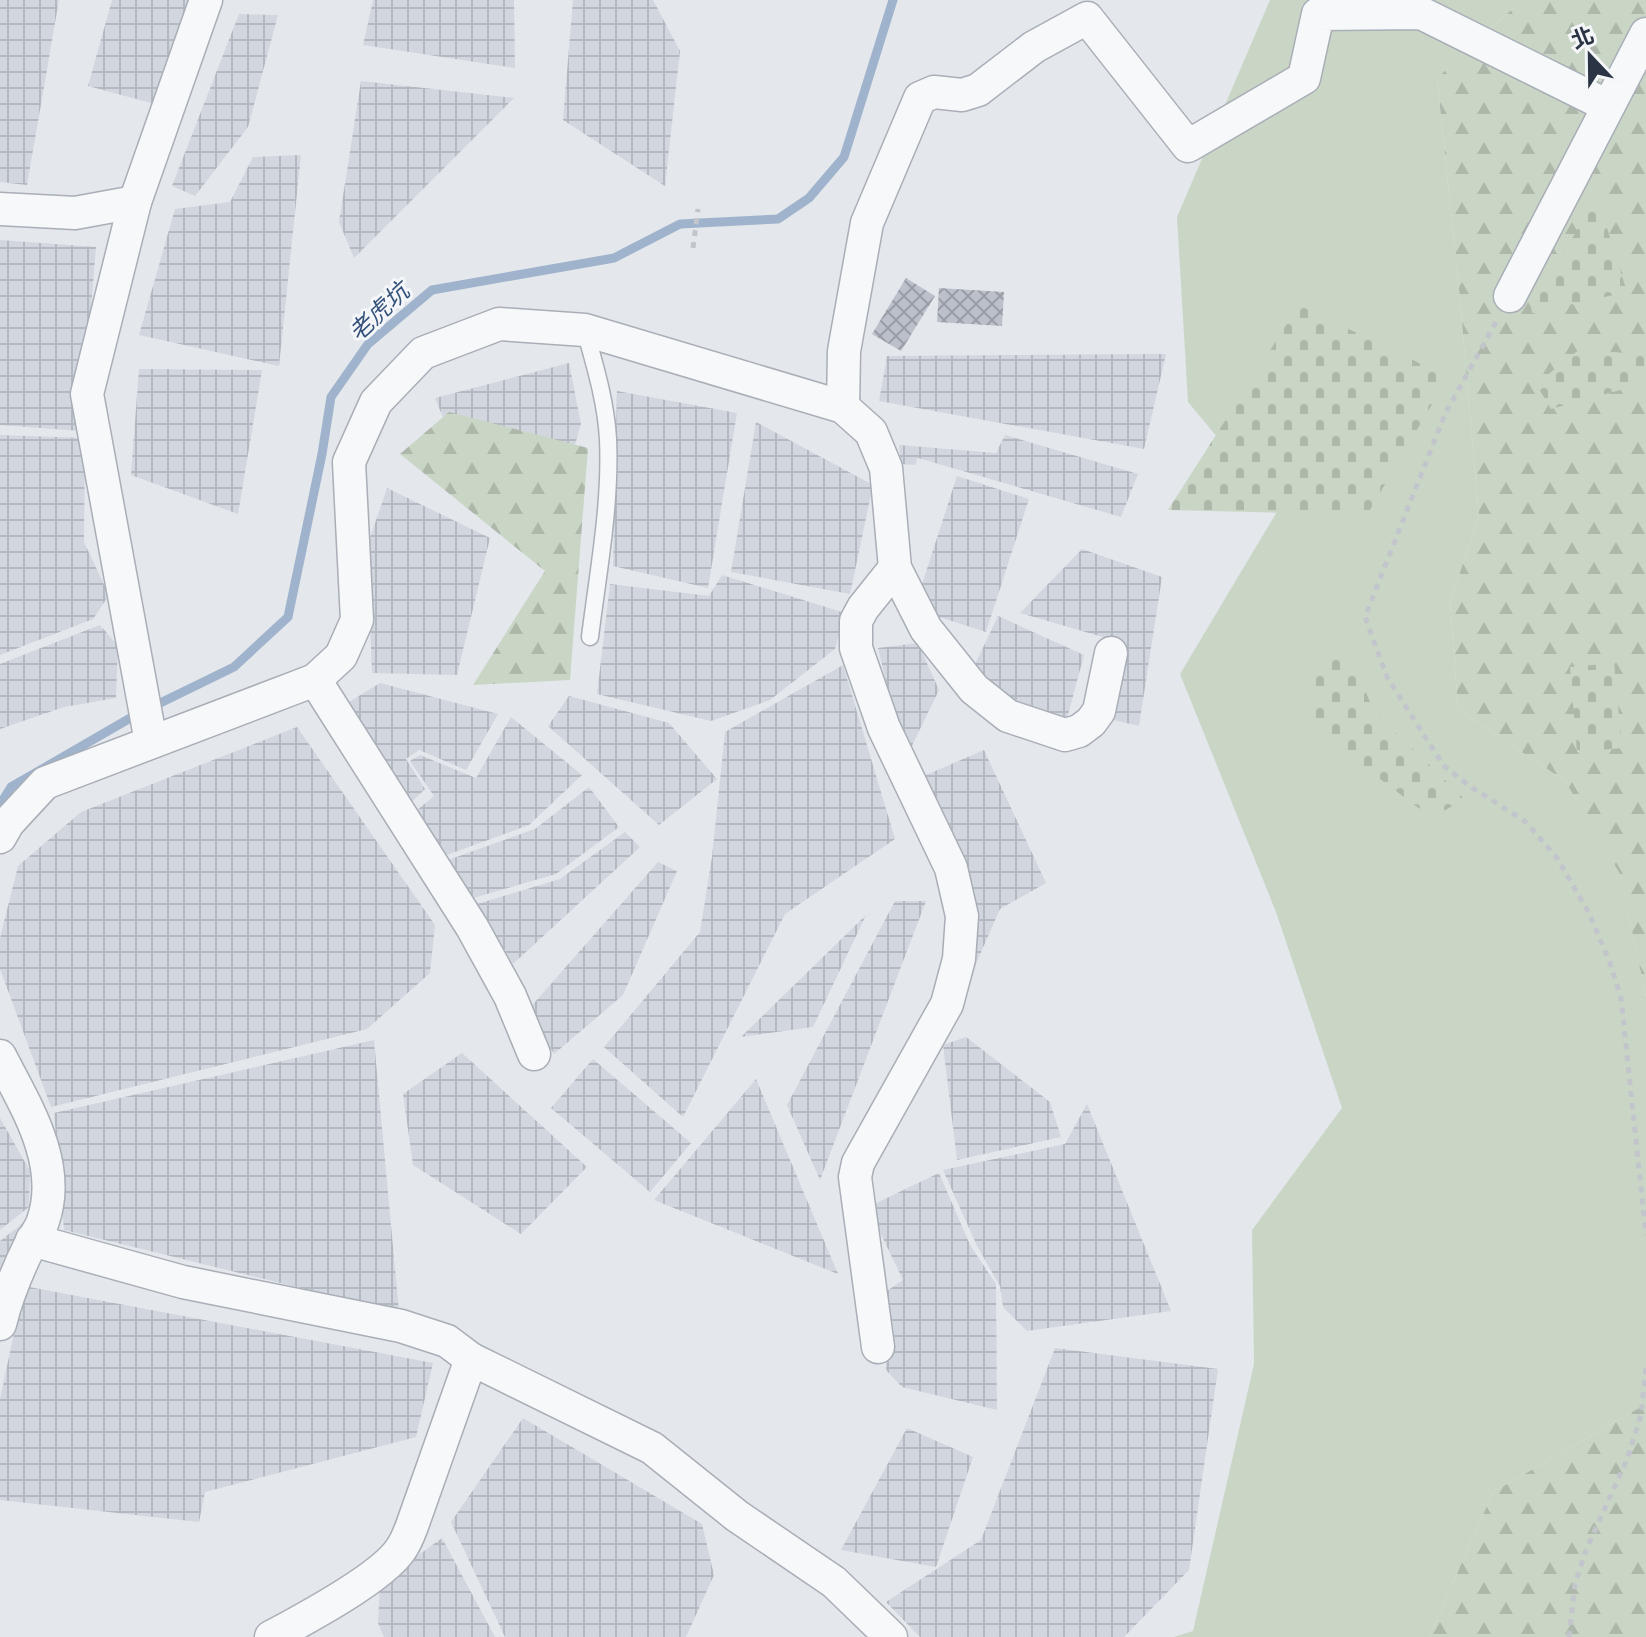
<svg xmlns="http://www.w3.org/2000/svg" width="1646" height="1637" font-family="Figtree,'Noto Sans TC',sans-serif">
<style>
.industrial{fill:url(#industrial-grid)}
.grass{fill:#c9d6c5}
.forest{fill:url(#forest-firs)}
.cemetery{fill:url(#cemetery-stones)}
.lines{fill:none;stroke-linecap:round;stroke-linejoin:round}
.stream{stroke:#9fb4cc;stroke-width:9}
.building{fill:url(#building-cross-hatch)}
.lane-casing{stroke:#a9aeb7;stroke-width:19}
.street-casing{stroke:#a9aeb7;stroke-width:35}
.path{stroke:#c2c5cb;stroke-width:5;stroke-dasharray:6 6;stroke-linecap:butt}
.lane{stroke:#f7f8fa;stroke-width:16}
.street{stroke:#f7f8fa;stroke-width:32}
.labels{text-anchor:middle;stroke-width:6;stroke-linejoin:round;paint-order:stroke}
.water-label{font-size:24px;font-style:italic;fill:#34527a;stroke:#f4f6f9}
</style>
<defs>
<pattern id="industrial-grid" width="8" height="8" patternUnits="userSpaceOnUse" patternTransform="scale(2)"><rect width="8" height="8" fill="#d2d6de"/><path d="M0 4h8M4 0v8" fill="none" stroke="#b4b8c0"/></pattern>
<pattern id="forest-firs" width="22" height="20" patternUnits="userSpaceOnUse" patternTransform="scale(2)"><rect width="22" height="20" fill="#c9d6c5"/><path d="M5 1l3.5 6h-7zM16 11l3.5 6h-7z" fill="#adb8ab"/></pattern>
<pattern id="cemetery-stones" width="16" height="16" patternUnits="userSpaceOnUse" patternTransform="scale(2)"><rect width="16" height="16" fill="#c9d6c5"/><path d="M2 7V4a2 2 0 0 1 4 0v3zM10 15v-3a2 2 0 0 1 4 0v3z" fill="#adb8ab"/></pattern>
<pattern id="building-cross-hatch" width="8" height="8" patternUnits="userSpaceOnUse" patternTransform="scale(2)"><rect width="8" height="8" fill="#bbc0ca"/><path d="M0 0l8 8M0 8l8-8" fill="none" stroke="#989da6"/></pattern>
</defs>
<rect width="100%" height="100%" fill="#e4e7ec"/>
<g class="industrial">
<path d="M0 0H59L27 185 0 182Z"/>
<path d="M112 0H190L162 106 88 86Z"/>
<path d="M373 0H514L515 68 363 45Z"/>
<path d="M573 0H653L680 51 665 186 563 120Z"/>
<path d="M239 14 278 15 248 127 195 196 172 186Z"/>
<path d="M361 81 514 98 354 258 339 222Z"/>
<path d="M301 155 279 366 139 335 175 209 230 202 253 157Z"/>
<path d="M0 240 96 247 81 431 0 425Z"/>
<path d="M1166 354 1144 449 879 401 887 356Z"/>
<path d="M569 363 581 424 560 497 462 464 435 398Z"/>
<path d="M139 369 262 370 238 514 131 475Z"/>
<path d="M617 391 737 413 708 588 613 566Z"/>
<path d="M756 422 873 485 850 594 731 572Z"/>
<path d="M0 435 85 438 84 542 109 595 93 619 0 655Z"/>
<path d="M1005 435 1138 474 1121 517 918 458 915 465 901 464 899 445 996 453Z"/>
<path d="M957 476 1029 499 986 632 914 609Z"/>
<path d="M387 488 490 538 457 675 372 673 367 547Z"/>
<path d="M1082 549 1162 577 1139 726 1109 719 1120 642 1020 613Z"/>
<path d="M722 575 845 613 835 649 770 700 711 721 597 694 610 584 709 596Z"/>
<path d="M998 616 1084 655 1065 726 970 675Z"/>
<path d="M100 625 118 646 116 698 64 707 0 729V664Z"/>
<path d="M918 643 939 690 905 760 878 648Z"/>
<path d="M843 665 895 839 785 914 683 1117 604 1047 700 932 712 857 725 732Z"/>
<path d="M380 683 498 714 466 770 419 750 406 759 425 789 391 822 348 748 349 702Z"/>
<path d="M569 696 669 723 717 779 659 825 548 726Z"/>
<path d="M511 717 582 775 529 825 444 856 410 816 434 796 410 761 420 755 476 778Z"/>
<path d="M297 727 435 925 430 973 367 1029 51 1107 0 969V938L18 866 81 812Z"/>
<path d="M984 750 1046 883 1000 909 960 1000 969 897 919 778Z"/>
<path d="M589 787 619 827 556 874 470 899 448 860 535 829Z"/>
<path d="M625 832 640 847 513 964 477 904 560 879Z"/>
<path d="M658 862 677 871 623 995 554 1054 528 1010Z"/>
<path d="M895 901H926L820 1180 787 1105Z"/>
<path d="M866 915 813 1027 741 1037Z"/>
<path d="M966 1037 1050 1102 1061 1137 957 1160 943 1045Z"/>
<path d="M374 1040 399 1312 64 1230 54 1113Z"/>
<path d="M462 1053 587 1167 521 1234 413 1165 403 1094Z"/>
<path d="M593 1059 691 1143 650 1192 551 1108Z"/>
<path d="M756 1079 838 1274 654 1200Z"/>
<path d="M1087 1104 1171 1311 1027 1331 1003 1307 1000 1286 977 1246 943 1170 1065 1144Z"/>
<path d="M0 1118 30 1171 29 1207 0 1230Z"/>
<path d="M939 1173 970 1245 996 1284 997 1410 902 1387 886 1370 885 1292 903 1280 868 1207Z"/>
<path d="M23 1223 0 1283V1241Z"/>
<path d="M24 1286 433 1363 416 1437 205 1492 199 1522 0 1500V1399Z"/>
<path d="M1055 1348 1218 1369 1189 1570 1124 1637H920L886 1602 981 1540Z"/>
<path d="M523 1418 702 1524 714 1575 686 1637H505L451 1522Z"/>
<path d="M907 1428 973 1457 936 1567 841 1550Z"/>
<path d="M442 1538 495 1637H384L378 1623 380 1583Z"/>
</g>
<path class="grass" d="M1270 0H1522L1437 78 1459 289 1479 517 1450 601 1458 709 1565 781 1620 873 1646 997V1404L1493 1492 1429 1637H1174L1193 1631 1254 1364 1252 1230 1342 1108 1276 912 1180 674 1278 510 1188 402 1177 217Z"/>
<g class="forest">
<path d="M1522 0H1646V997L1620 874 1565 781 1458 709 1450 601 1479 517 1459 289 1437 78Z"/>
<path d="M449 412 588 448 570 680 473 685 545 571 400 454Z"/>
<path d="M1646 1404V1637H1429L1493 1492Z"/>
</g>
<g class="cemetery">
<path d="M1597 196 1627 292 1528 314Z"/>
<path d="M1299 305 1448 377 1367 515 1168 510Z"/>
<path d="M1580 349 1646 355V383L1551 409 1536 384Z"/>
<path d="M1323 654 1352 660 1374 711 1464 799 1432 818 1304 722Z"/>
<path d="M1614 663 1622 748 1577 752 1570 667Z"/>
</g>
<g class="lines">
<g class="stream">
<path d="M152 707 234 667 288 617 322 454 331 397 368 344 432 290 614 258 680 224 778 219 809 198 844 157 893 0"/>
<path d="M0 805 11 787 139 713"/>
</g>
</g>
<g class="building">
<path d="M906 278 935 296 901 351 872 334Z"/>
<path d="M939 288 1004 292 1002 326 937 322Z"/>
</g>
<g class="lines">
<g class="lane-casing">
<path id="lane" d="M585 330C595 366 606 402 608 439 611 505 598 572 590 637"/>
</g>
<g class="street-casing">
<g id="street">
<path d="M0 209 75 213 135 202"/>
<path d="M1510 296 1646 34"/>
<path d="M843 407 844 351 867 223 920 98 934 92 962 95 978 90 1034 47 1087 18 1188 146 1304 78 1318 14 1421 13 1608 106"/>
<path d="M315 680 472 927 510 996 534 1054"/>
<path d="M151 742 87 394 135 202 206 0"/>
<path d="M0 837 8 823 45 783 315 680 341 656 357 620 349 462 376 402 423 353 499 324 585 330 843 407 871 432 886 468 895 568 926 629 974 689 1008 716 1065 735 1079 731 1091 722 1099 711 1111 653"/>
<path d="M0 1056C25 1105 63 1163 43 1221 41 1228 35 1236 31 1243 18 1269 7 1295 0 1324"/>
<path d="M32 1240 183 1282 401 1326 447 1341 471 1359 652 1448 737 1516 834 1582 891 1637"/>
<path d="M878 1347 855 1177 858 1163 947 1004 959 959 962 916 951 868 884 728 856 648V621L863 608 895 568"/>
<path d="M271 1637C303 1620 382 1578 401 1549 406 1542 409 1534 412 1526L471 1359"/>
</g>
</g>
<g class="path">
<path d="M693 248 698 209"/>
<path d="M1496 322 1445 414 1365 617 1387 677 1443 765 1468 785 1526 822 1557 858 1589 913 1610 963 1621 998 1646 1235"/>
<path d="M1569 1637 1575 1584 1586 1550 1628 1457 1641 1415 1646 1367"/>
</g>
<use href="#lane" class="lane"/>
<use href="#street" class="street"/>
</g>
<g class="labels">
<g class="water-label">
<text transform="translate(379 312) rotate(-43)" y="8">老虎坑</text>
</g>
</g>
<g transform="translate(1590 56) rotate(338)" stroke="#f4f6f9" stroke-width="6" paint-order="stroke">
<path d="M0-6L14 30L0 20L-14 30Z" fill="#2b3445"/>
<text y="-12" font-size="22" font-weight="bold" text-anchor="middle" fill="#2b3445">北</text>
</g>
</svg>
